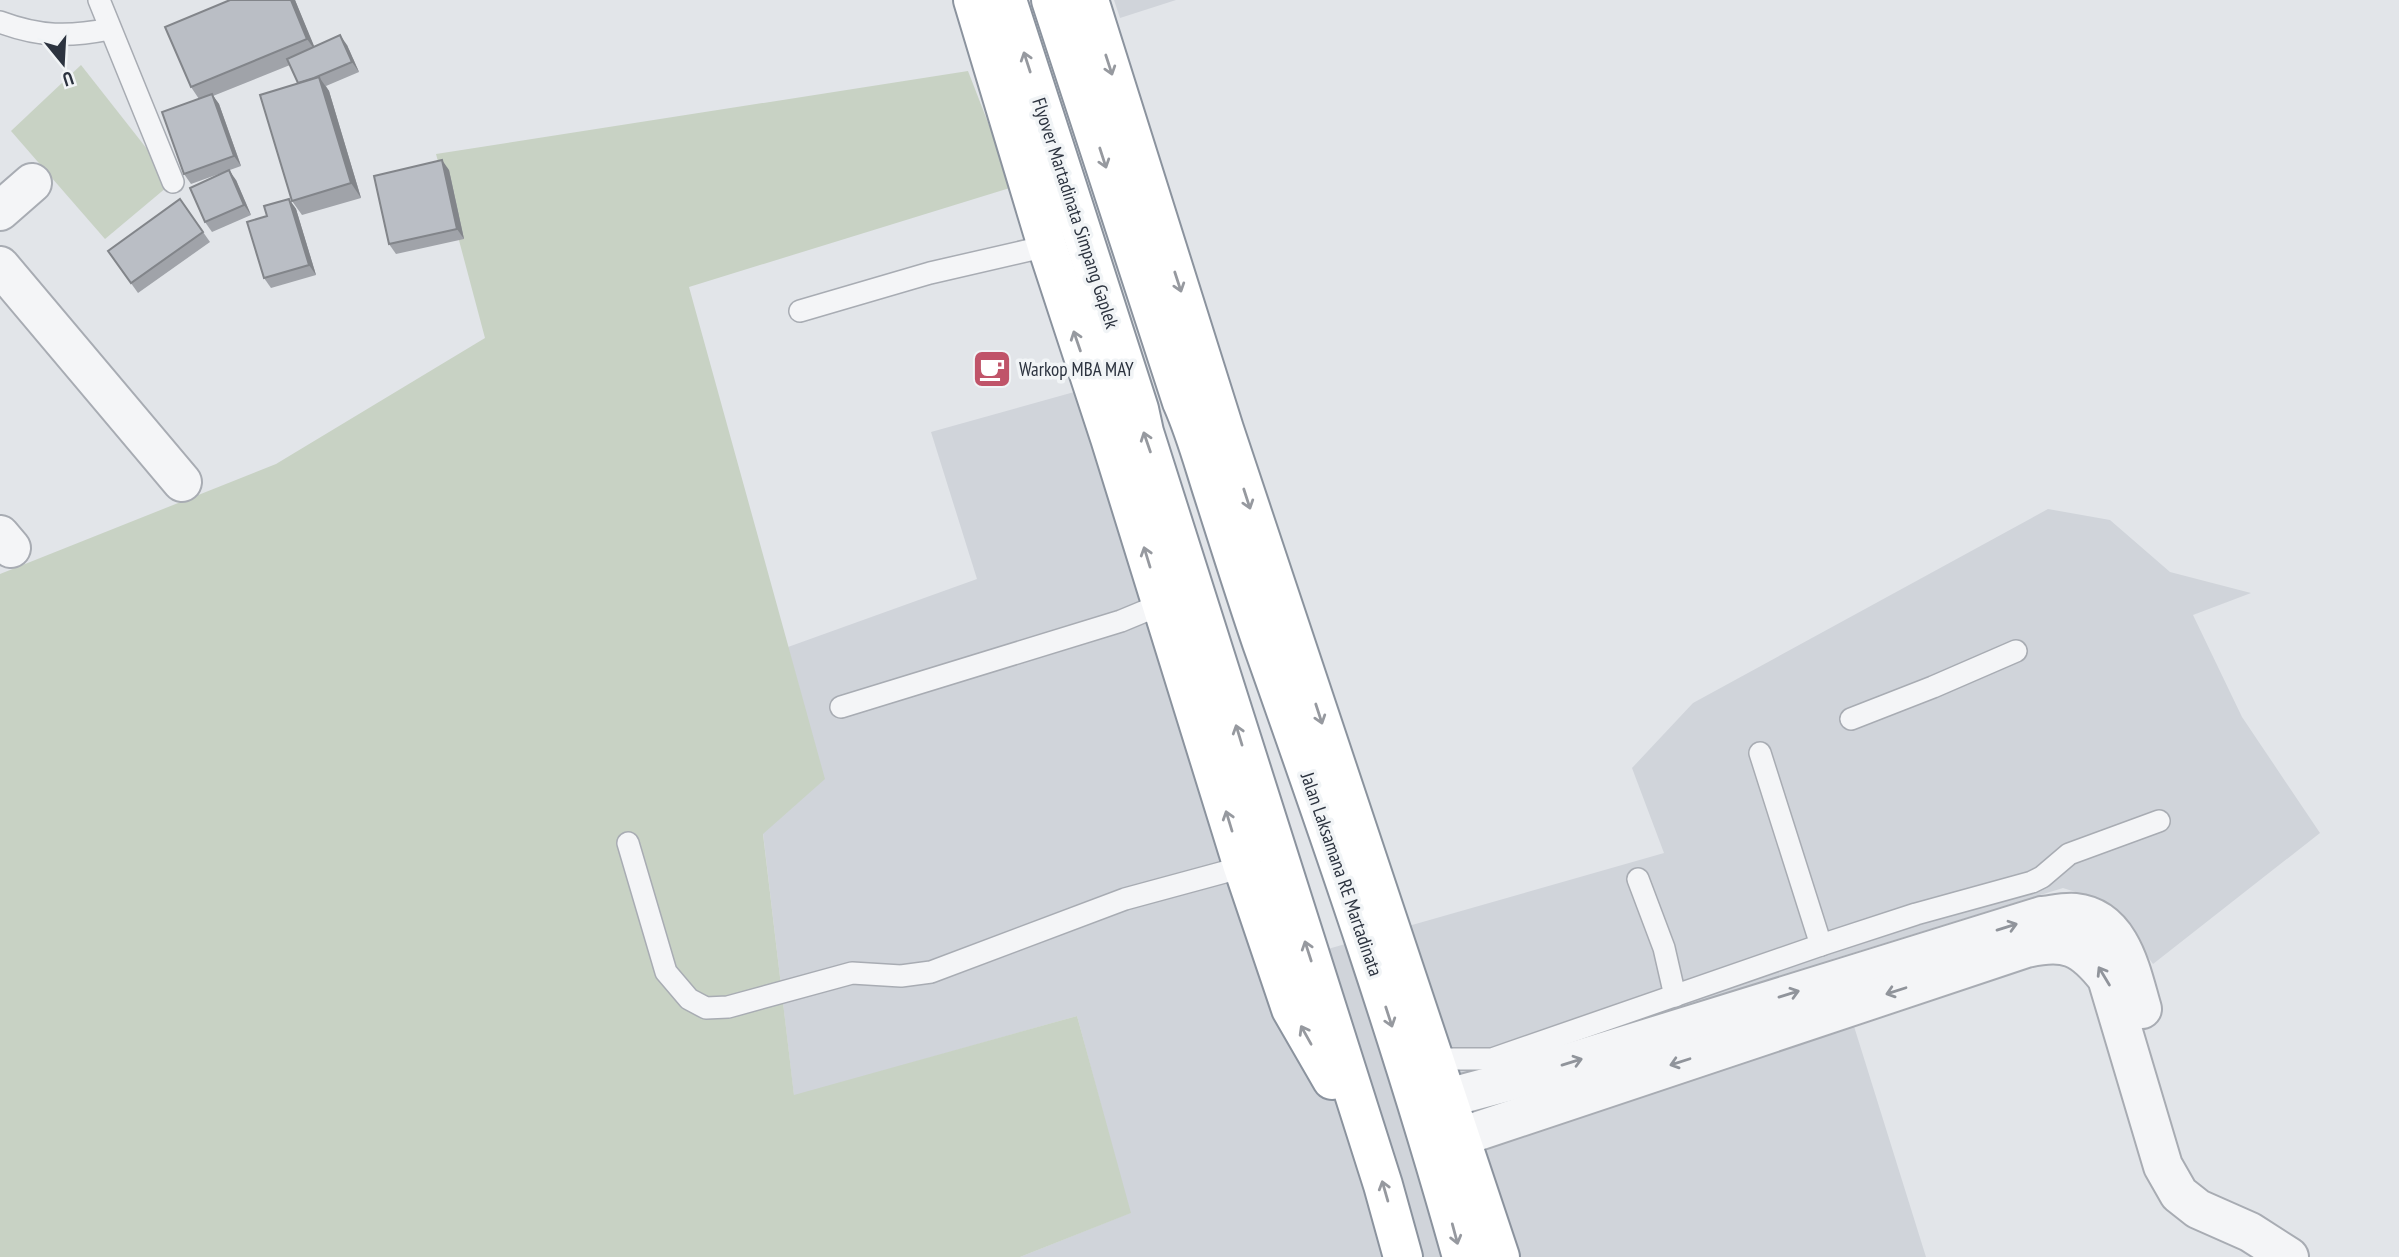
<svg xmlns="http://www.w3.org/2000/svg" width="2399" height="1257" font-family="'PT Sans Narrow',sans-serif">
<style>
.built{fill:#d0d4da}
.green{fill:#c8d2c4}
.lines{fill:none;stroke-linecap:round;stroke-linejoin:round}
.service-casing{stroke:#a8acb3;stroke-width:24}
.minor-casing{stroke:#a8acb3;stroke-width:42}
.trunk-casing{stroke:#8b939e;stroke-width:42}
.service{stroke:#f4f5f7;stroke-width:21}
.minor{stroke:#f4f5f7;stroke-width:38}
.trunk{stroke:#fff;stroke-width:38}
.wall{fill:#a0a3a9}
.shaded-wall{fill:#82858a}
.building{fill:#babec5;stroke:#82858a;stroke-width:2}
.oneway{stroke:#96999f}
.oneway2{stroke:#90949b}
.labels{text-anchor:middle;stroke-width:7;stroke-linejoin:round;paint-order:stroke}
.street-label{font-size:19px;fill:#2c333f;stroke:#f1f4f6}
.poi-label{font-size:19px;fill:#2c333f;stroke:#f1f4f6;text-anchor:start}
</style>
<rect width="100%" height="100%" fill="#e2e5e9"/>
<g class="built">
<path d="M1114 0H1176L1120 18Z"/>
<path d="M1110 382 1258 969 1664 853 1632 768 1693 703 2048 509 2110 520 2170 572 2251 593 2193 615 2242 717 2320 833 2153 964 2107 902 2063 888 1833 959 1926 1257H1020L1130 1213 1077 1016 794 1096 763 833 824 779 788 647 977 579 931 432Z"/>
</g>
<g class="green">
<path d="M81 65 173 182 105 239 11 131Z"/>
<path d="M968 71 1013 187 689 287 825 779 763 834 794 1095 1077 1016 1131 1213 1020 1257H0V574L276 464 485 338 436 154Z"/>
</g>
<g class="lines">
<g class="service-casing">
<g id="service">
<path d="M99 0 173 182"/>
<path d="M0 22C40 37 69 37 110 29"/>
<path d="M800 311 930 273 1047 246"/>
<path d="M841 707 1121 621 1162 604"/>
<path d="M1851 719 1933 687 2016 651"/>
<path d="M1760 753 1821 945"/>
<path d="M628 843 666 972 689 999 706 1008 728 1007 852 973 901 976 931 972 1125 899 1243 867"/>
<path d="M1638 879 1664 948 1675 996"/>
<path d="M1434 1059H1492L1821 945 1916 914 2032 882 2042 877 2069 854 2159 821"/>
</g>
</g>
<g class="minor-casing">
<g id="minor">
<path d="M0 211 32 183"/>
<path d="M0 266 182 482"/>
<path d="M0 535 11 548"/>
<path d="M1447 1098 1507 1082 2042 916C2052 915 2064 912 2075 913 2122 918 2131 972 2142 1009"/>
<path d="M1460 1137 2026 948C2066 939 2082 946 2107 978L2163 1166 2179 1194 2198 1209 2250 1232 2289 1257"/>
</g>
</g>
<g class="trunk-casing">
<g id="trunk">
<path d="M973 0 1047 246 1110 438 1243 867 1291 1009 1332 1080"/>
<path d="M1007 0 1139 409 1144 432 1383 1185 1403 1257"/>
<path d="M1051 0 1182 402C1195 431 1203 461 1213 492 1229 542 1245 593 1262 643 1334 846 1404 1049 1462 1257"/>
<path d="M1089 0 1224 429 1500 1257"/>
</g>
</g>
<use href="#service" class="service"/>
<use href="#minor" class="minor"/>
<use href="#trunk" class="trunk"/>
</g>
<g class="wall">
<path d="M295 0 314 47 347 45 359 72 326 86 329 91 361 198 302 215 292 201 298 83 290 65 213 96 219 104 241 166 191 184 184 174 199 99 191 87Z"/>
<path d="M449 170 464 239 396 254 389 244Z"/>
<path d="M236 180 251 215 212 232 205 222Z"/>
<path d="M180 199 210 242 138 293 108 251Z"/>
<path d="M289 199 296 209 316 275 271 288 264 278 267 216Z"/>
</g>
<g class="shaded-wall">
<path d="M291 0H295L317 53 307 39Z"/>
<path d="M340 35 347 45 359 72 352 62Z"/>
<path d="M319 77 329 91 361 198 351 183Z"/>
<path d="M212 94 219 104 241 166 234 156Z"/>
<path d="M442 160 449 170 464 239 457 229Z"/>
<path d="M229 170 236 180 251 215 244 205Z"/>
<path d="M289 199 296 209 316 275 309 265Z"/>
</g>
<g class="building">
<path d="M230 0H291L307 39 191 87 165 27Z"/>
<path d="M340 35 352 62 314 78 298 83 287 59Z"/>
<path d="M319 77 351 183 292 201 260 95Z"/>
<path d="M212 94 234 156 184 174 162 112Z"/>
<path d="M442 160 457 229 389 244 374 176Z"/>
<path d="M229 170 244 205 205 222 190 188Z"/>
<path d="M180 199 203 232 131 283 108 251Z"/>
<path d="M289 199 309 265 264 278 247 222 267 216 264 206Z"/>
</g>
<defs><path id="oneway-shaft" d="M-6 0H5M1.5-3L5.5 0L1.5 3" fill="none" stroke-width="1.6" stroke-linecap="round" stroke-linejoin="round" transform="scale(1.75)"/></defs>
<g class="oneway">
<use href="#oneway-shaft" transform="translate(1027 62) rotate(-108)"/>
<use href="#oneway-shaft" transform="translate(1109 65) rotate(72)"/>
<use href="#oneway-shaft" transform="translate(1103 158) rotate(72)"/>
<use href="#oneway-shaft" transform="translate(1178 282) rotate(72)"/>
<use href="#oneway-shaft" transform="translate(1077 341) rotate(-109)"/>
<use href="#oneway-shaft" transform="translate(1147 442) rotate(-109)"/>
<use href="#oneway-shaft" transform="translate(1247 499) rotate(72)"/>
<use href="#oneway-shaft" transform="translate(1147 557) rotate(-107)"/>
<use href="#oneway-shaft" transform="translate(1319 714) rotate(72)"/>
<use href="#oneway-shaft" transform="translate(1239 735) rotate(-107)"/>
<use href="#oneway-shaft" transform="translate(1229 821) rotate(-107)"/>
<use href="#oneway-shaft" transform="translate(1308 951) rotate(-108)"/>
<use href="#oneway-shaft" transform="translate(1389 1017) rotate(72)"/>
<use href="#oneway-shaft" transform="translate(1306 1035) rotate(-119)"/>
<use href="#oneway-shaft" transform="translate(1385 1191) rotate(-106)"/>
<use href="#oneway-shaft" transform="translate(1455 1234) rotate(75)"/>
</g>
<g class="oneway2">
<use href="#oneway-shaft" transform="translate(2007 927) rotate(-17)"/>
<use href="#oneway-shaft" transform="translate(2104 976) rotate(-121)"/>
<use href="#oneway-shaft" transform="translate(1896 991) rotate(162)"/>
<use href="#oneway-shaft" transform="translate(1789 994) rotate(-17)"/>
<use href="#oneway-shaft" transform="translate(1572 1062) rotate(-17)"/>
<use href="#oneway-shaft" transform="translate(1680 1062) rotate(162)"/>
</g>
<defs>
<g id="cafe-square" transform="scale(2.0125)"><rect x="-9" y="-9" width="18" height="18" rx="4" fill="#c05469" stroke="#f1f4f6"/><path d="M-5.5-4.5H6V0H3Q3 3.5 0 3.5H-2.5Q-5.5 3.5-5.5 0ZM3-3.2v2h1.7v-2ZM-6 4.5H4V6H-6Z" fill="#fff"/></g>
</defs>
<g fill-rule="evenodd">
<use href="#cafe-square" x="992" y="369"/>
</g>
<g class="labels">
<g class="street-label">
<text transform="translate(1076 213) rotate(72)" y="7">Flyover Martadinata Simpang Gaplek</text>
<text transform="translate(1342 874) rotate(71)" y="7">Jalan Laksamana RE Martadinata</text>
</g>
<g class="poi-label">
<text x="1019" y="376">Warkop MBA MAY</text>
</g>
</g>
<g transform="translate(63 63) rotate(162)" stroke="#f1f4f6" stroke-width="5" paint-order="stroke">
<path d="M0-5L12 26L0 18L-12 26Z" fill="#2c333f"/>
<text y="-10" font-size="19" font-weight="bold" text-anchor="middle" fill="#2c333f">U</text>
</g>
</svg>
